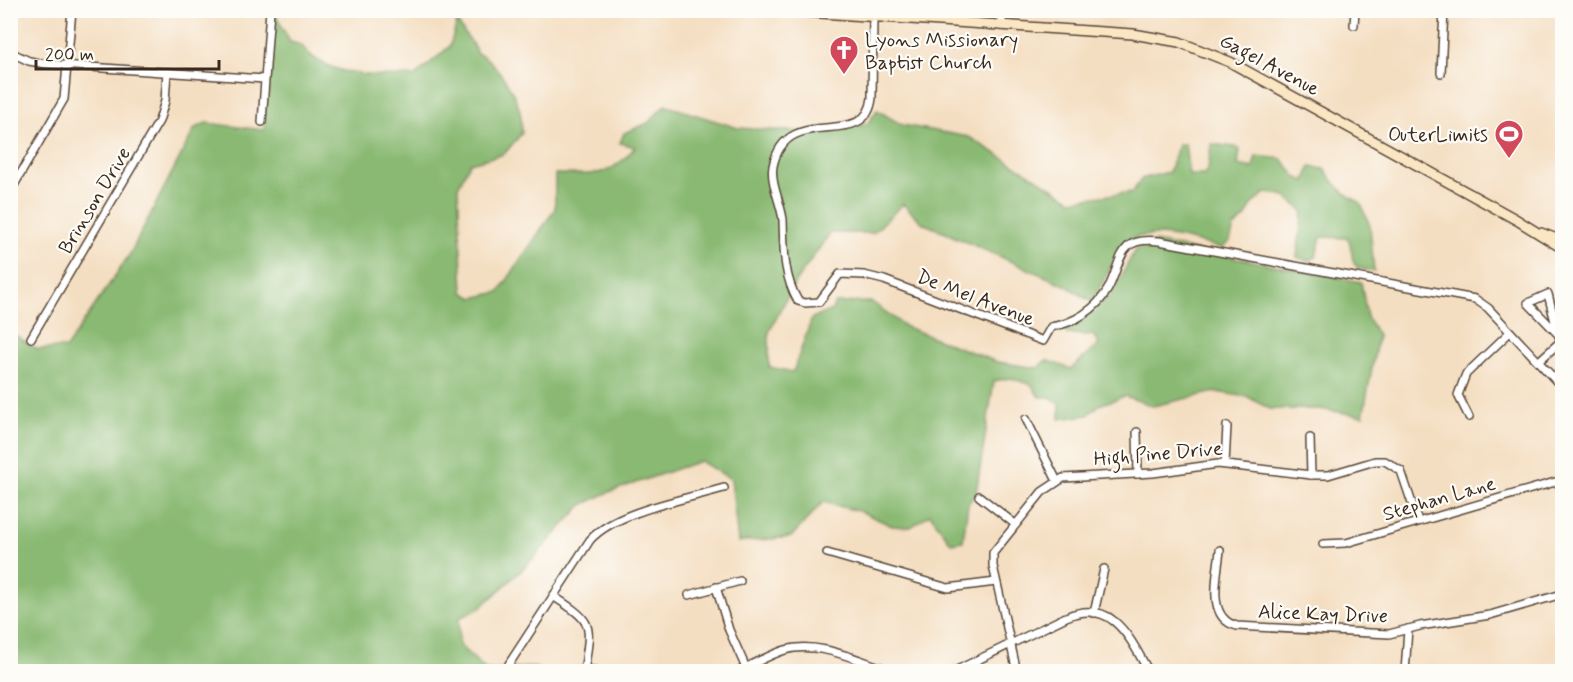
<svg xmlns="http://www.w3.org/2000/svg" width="1573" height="682" font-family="Mynerve,sans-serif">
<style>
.forest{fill:#89b972;stroke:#627248;stroke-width:1.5}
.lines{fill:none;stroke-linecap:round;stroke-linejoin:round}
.street-casing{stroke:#574536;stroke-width:10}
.secondary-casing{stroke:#574536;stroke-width:12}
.street{stroke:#fff;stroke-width:7}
.secondary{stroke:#fbe6c4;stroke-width:9}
.labels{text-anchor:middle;stroke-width:4.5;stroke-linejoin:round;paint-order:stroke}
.poi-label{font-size:20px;fill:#3b2a1e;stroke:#fdfcf7;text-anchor:start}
.street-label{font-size:20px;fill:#3b2a1e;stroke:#fdfcf7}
</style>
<rect width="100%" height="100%" fill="#fdfcf7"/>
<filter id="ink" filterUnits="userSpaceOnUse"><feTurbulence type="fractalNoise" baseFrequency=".0167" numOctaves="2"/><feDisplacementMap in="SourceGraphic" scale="12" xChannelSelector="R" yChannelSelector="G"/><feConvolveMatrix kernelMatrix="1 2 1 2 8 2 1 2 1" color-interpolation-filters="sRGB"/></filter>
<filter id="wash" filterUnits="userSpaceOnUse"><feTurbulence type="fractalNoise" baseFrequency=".008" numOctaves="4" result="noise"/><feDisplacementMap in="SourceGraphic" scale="24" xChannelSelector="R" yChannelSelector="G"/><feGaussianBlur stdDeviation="1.35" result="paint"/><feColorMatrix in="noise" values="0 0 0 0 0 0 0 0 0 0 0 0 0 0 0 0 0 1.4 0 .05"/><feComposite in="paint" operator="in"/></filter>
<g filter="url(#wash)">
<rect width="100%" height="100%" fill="#f4dec1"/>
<path class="forest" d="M272 15H276L290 42 301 45C324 77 378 77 415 76L450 46 457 22 475 48 476 53C493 57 514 91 519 108 522 116 521 125 522 133L504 154 470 163 458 187 463 292 473 298 499 292 555 209V174C594 174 610 179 635 147L620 143 624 133 648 123 665 105 738 128 824 133 868 123 877 110 902 125 969 137 1072 200 1133 192 1141 179 1169 172 1178 145 1185 144 1189 175H1204L1208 170 1211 144 1235 147 1240 150 1238 165 1253 168 1256 156 1282 159 1296 177 1305 181 1310 167 1324 169C1333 182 1345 197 1360 202L1370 226 1374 271C1344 268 1357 259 1348 238L1321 237 1316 257 1307 261 1297 257 1303 211 1283 195 1265 193 1252 205 1245 218 1234 227 1230 241 1222 248C1191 241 1154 226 1124 242L1092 302 1067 286 923 223 903 204 873 233H830L796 281 769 332V367L793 372 812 318 832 310 835 303 872 302 906 327 997 362 1037 368 1046 360 1071 369 1099 344 1093 335 1067 334 1061 327 1080 319 1112 294 1135 250 1154 242 1361 282 1367 317 1378 336 1363 416 1320 409H1270L1248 397 1215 392 1153 406 1125 396 1099 405 1088 415 1060 419V404L1050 397H1039L1032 385 1011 378 994 381 976 493 968 504 963 541 951 543 930 514 911 527 892 526 862 512 823 502 791 537 738 542 731 479 700 461 609 492 582 505 525 567 480 608 459 618V645L487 671 532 667 544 671 11 672 10 332 37 349 66 348 130 254 195 128 206 123 264 130Z"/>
</g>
<g filter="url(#ink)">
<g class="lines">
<g class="street-casing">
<g id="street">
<path d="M873 17 872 98C866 153 787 100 773 166 770 183 781 203 783 220 784 248 783 276 798 301L805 303 819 302 840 274 864 275 884 280 1043 341 1051 327C1074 323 1096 310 1108 289 1123 260 1117 236 1159 241L1475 299 1488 308 1562 387"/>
<path d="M1354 25 1355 10"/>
<path d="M1002 26V10"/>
<path d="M10 52 29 61 46 64 264 79"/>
<path d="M1441 73 1444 10"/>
<path d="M262 122 270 10"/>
<path d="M10 192 64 99 72 10"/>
<path d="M1558 334 1528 303 1548 294 1558 334 1562 343"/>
<path d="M31 338 159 121 165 101 167 72"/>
<path d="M1539 361 1560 342"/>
<path d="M1469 417 1458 395 1466 374 1510 332"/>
<path d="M1026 419 1057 481"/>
<path d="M1137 432 1138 474"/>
<path d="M1310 438 1311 475"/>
<path d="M1225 464 1227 426"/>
<path d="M979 496 1015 524"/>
<path d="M1323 544 1346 543 1562 480"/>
<path d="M1220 550C1218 574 1205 618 1237 626L1389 634 1420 626 1490 615 1562 594"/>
<path d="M827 553 948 588 996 582"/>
<path d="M716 587 729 630 746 668"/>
<path d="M689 595 740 581"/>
<path d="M553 596C595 623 591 623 584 672"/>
<path d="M1094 613 1104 569"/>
<path d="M509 664 590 540C615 511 687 499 724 488"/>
<path d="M584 669 604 672"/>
<path d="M738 672C753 664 769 655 785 650 820 640 862 663 896 672"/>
<path d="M953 672 1066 617C1113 597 1130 639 1149 672"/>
<path d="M1017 672 993 566V553L1042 492 1063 478 1153 473 1218 464 1311 475H1328L1375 461H1385L1401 471 1418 521"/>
<path d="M1405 672 1408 629"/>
</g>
</g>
<g class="secondary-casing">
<g id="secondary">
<path d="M776 10 1133 34 1179 42 1230 62 1517 220 1562 248"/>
<path d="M1541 233 1562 241"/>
</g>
</g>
<use href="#street" class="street"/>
<use href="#secondary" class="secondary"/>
</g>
</g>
<defs>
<g id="church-pin" transform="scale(1.5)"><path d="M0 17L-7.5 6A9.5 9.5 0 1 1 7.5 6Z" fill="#d1495b" stroke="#fdfcf7"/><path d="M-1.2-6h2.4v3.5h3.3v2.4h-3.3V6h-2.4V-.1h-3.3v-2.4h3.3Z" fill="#fff"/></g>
<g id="stadium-pin" transform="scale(1.5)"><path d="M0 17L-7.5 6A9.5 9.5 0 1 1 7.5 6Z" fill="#d1495b" stroke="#fdfcf7"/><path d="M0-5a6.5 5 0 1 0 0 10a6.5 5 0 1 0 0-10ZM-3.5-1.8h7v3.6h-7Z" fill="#fff"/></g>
</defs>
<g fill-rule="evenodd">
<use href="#church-pin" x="844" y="50"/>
<use href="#stadium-pin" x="1509" y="134"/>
</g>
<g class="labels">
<g class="poi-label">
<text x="865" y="46">Lyons Missionary<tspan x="865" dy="23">Baptist Church</tspan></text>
<text x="1488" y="141" text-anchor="end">OuterLimits</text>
</g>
<g class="street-label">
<text transform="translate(1270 64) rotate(28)" y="7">Gagel Avenue</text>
<text transform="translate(94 200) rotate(-59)" y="7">Brinson Drive</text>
<text transform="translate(976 297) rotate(21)" y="7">De Mel Avenue</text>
<text transform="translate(1158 453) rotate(-5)" y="7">High Pine Drive</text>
<text transform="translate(1439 498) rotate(-16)" y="7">Stephan Lane</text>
<text transform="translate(1323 613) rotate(2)" y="7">Alice Kay Drive</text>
</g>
</g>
<rect width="1573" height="682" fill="none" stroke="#fdfcf7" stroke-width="36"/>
<path d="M36 60v9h183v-9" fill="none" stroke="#3b2a1e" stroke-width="3"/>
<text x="45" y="60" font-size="18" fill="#3b2a1e" stroke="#fdfcf7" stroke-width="4.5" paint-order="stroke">200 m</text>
</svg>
